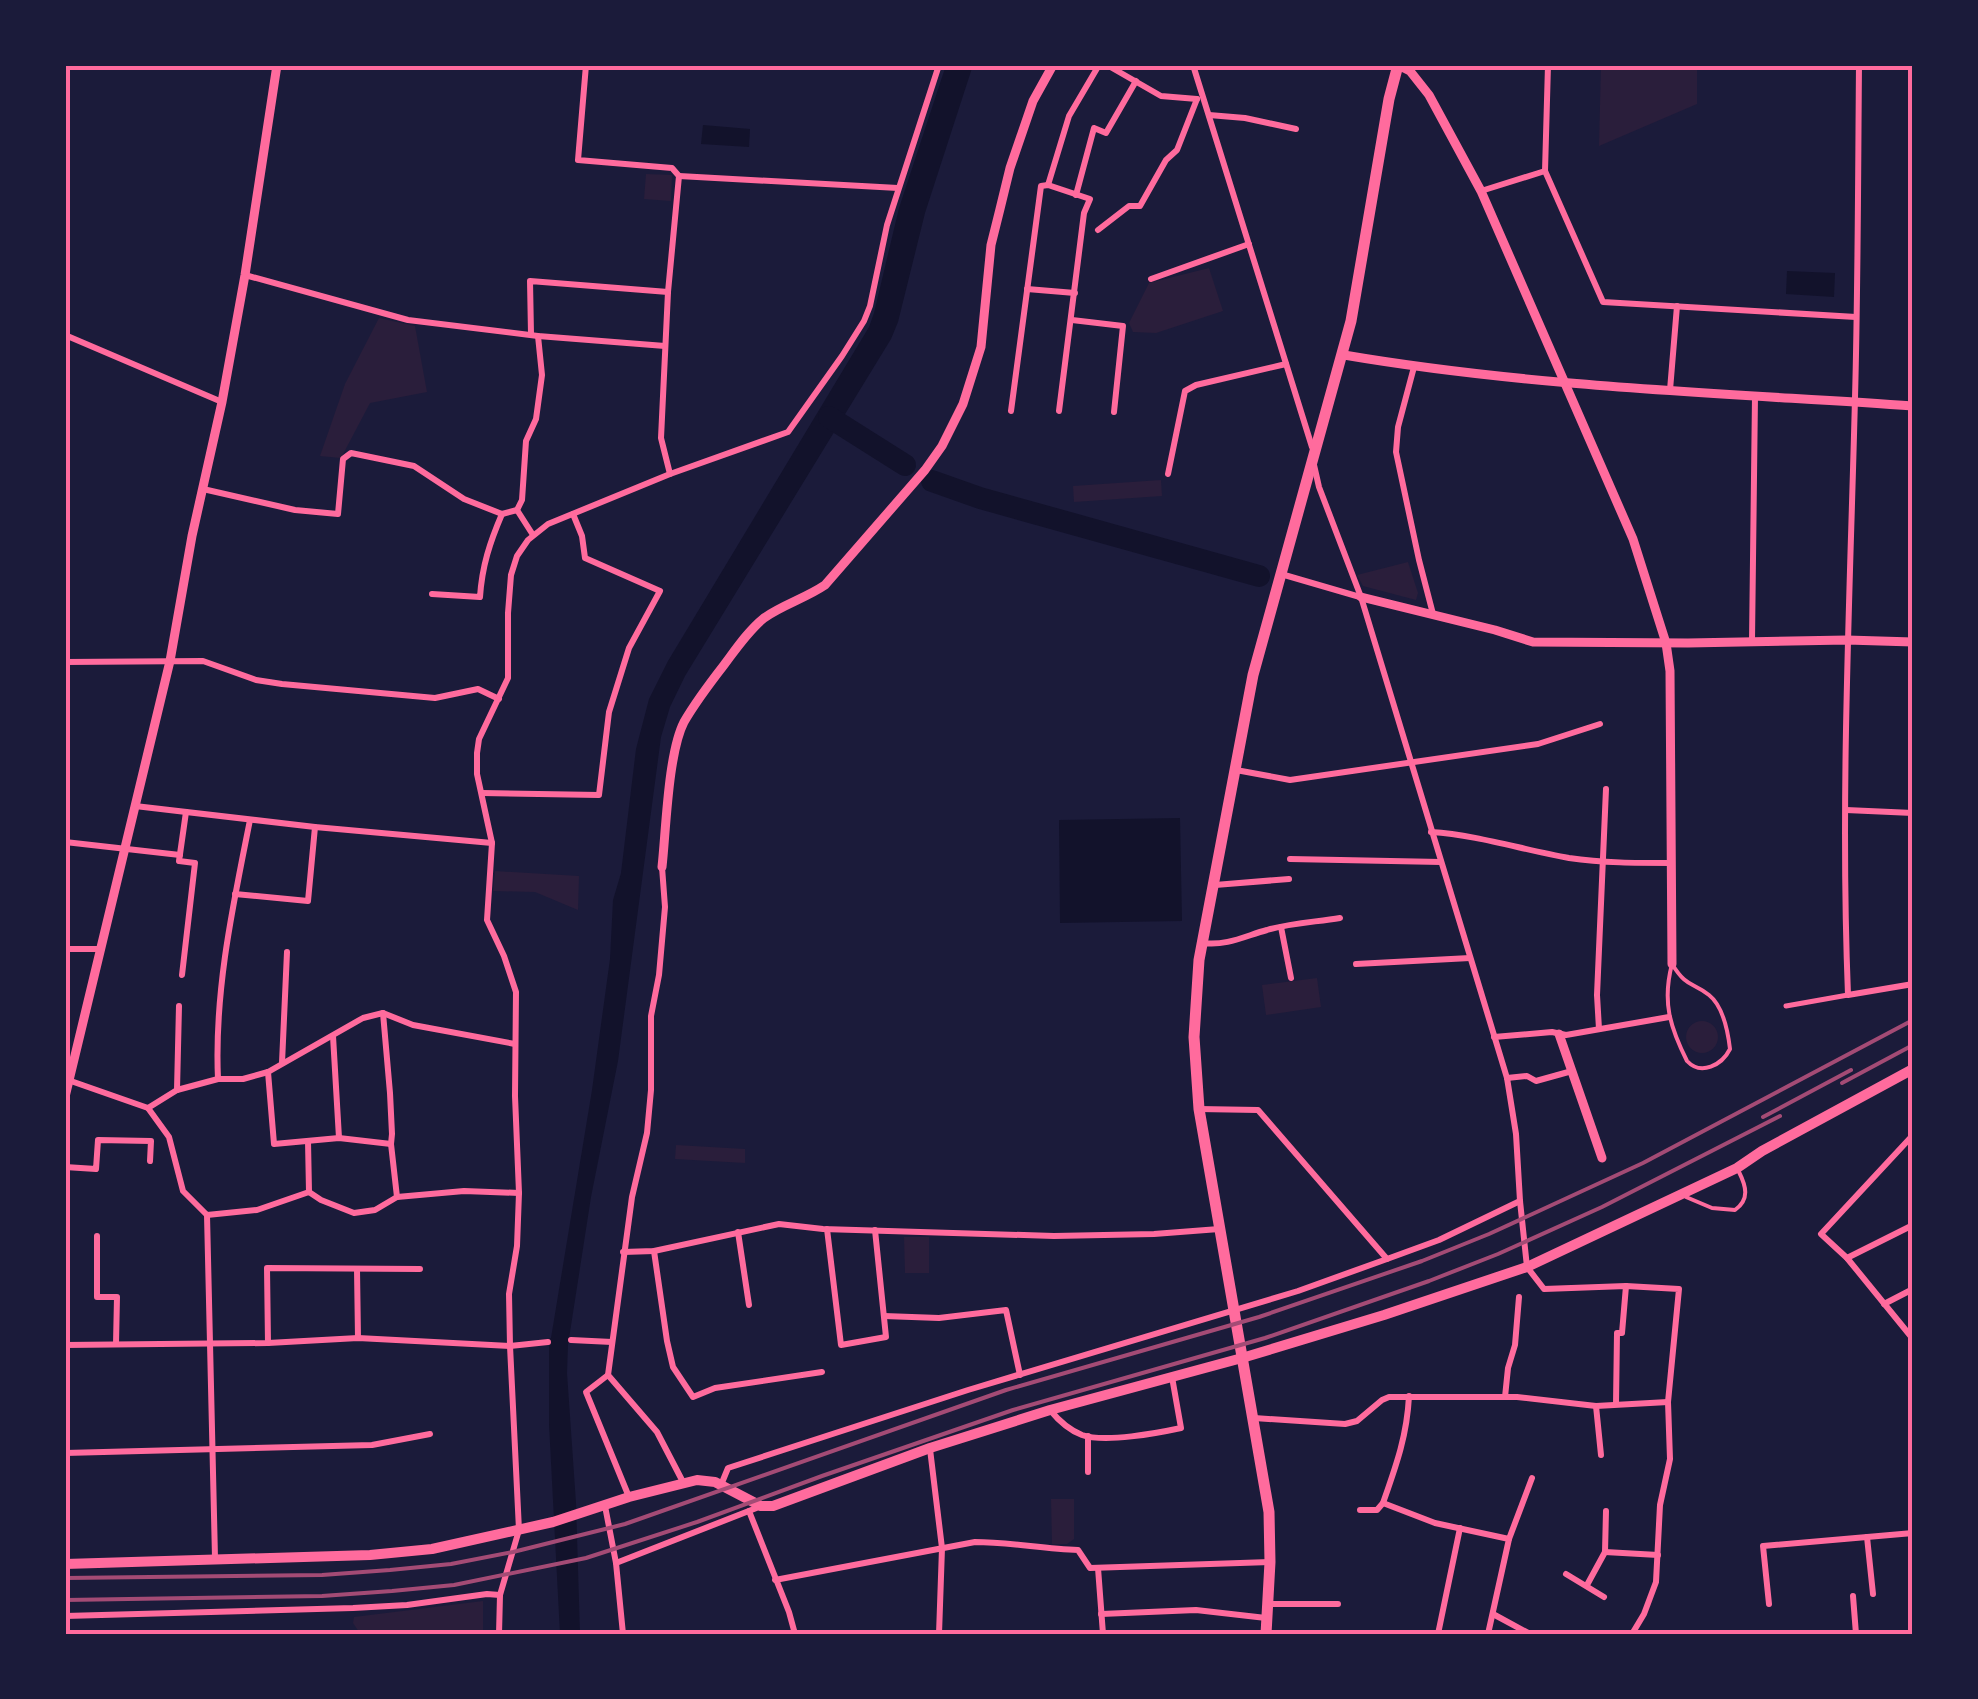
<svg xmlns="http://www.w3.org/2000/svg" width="1978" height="1699" font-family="Spectral,serif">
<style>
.green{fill:#2a1e3b}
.water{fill:#12122b}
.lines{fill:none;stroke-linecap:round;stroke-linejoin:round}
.river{stroke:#12122b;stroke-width:22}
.service{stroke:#ff6b9d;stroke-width:4}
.pedestrian{stroke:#ff6b9d;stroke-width:5}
.minor{stroke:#ff6b9d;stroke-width:6}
.tertiary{stroke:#ff6b9d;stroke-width:9}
.secondary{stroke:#ff6b9d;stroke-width:10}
.primary{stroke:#ff6b9d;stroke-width:11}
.rail{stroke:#a44b75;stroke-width:4}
.neatline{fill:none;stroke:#ff6b9d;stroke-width:4}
</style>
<rect width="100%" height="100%" fill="#1b1b3a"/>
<g class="green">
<path d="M1601 65H1697V104L1599 146Z"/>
<path d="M646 174 672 175 671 201 644 199Z"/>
<path d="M1209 268 1223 311 1156 333 1133 332 1129 323 1149 283Z"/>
<path d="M379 318 415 326 427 392 370 403 341 458 320 456 345 384Z"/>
<path d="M1161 480 1162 496 1074 502 1073 486Z"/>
<path d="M1408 562 1418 593 1416 600 1363 586 1357 575Z"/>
<path d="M495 871 579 876 578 910 535 892 493 891Z"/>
<path d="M1317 978 1321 1007 1266 1015 1262 985Z"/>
<circle cx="1702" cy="1037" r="16"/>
<path d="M676 1145 745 1149V1163L675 1159Z"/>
<path d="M904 1237H929V1273H905Z"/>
<path d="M1051 1499H1074V1539L1067 1544H1052Z"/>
<path d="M483 1601V1634L359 1632 353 1623 354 1617Z"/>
</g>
<g class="water">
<path d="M946 65H973L925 213 898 322 891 339 685 676 670 707 661 737 618 1061 591 1197 568 1345 567 1373 576 1503 580 1634H560L549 1424V1339L551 1338 592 1090 610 959 613 900 621 873 636 749 649 699 668 661 869 327 874 313 899 208Z"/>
<path d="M703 125 750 129 749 147 701 144Z"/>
<path d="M1787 271 1835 273 1834 297 1786 294Z"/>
<path d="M1180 818 1182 921 1060 923 1059 820Z"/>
</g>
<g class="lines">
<g class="river">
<path d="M829 417 905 465"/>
<path d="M932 481 980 498 1259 576"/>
</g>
<g class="service">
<path d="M1672 964C1687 988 1691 981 1709 995 1723 1006 1728 1032 1730 1049 1722 1065 1701 1076 1687 1061 1670 1027 1662 1002 1672 964Z"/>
<path d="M1686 1197 1712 1208 1735 1210C1750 1199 1746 1186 1739 1172"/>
</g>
<path class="pedestrian" d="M1786 1006 1848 995"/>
<g class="minor">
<path d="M586 65 578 160 672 168 679 176 668 292 661 438 670 474"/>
<path d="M1107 65 1161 96 1197 99"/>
<path d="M1193 65 1312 447"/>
<path d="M1548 65 1545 171 1603 302 1856 317"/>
<path d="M1859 65C1858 176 1858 287 1855 398 1850 597 1840 796 1848 995L1913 984"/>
<path d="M1209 115 1245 118 1296 129"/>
<path d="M679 176 898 188"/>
<path d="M1048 185 1069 116 1099 65"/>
<path d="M1481 191 1545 171"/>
<path d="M1076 195 1094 128 1106 133 1136 81"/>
<path d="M1098 230 1129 206H1140L1166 160 1177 150 1197 99"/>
<path d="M245 275 408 320 538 336 665 346"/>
<path d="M1151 279 1249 244"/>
<path d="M1027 289 1075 293"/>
<path d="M1072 320 1123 326 1114 412"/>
<path d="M531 334 530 281 668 292"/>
<path d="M65 335 222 402"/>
<path d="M1414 367 1398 427 1396 452 1419 560 1433 614"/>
<path d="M1670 390 1677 306"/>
<path d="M1011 411 1041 186 1048 185 1090 199 1084 213 1059 411"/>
<path d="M1314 465 1319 487 1361 597 1507 1078 1516 1134 1520 1201 1527 1267 1544 1289 1626 1286 1679 1289 1668 1402 1670 1459 1660 1505 1656 1582 1644 1614 1632 1634"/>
<path d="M1168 474 1185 391 1196 385 1286 364"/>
<path d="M203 489 295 510 338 514 343 459 351 453 414 466 464 499 502 514 517 510 533 535"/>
<path d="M517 510 522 500 526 441 536 419 542 375 538 336"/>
<path d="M1281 574 1360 597"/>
<path d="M432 594 480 597C482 566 490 542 502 514"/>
<path d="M1752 641 1755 396"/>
<path d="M65 662 203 661 256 680 282 684 435 698 478 689 499 699"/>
<path d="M1236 770 1290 780 1538 744 1600 724"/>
<path d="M482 793 599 795 609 712 629 648 660 591 585 558 582 536 573 514"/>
<path d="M135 806 315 827 492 843"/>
<path d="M1846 810 1913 813"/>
<path d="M1431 832C1478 835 1523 850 1569 858 1603 863 1637 863 1671 863"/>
<path d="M65 842 180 855"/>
<path d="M1290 859 1441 862"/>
<path d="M662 867 665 907 659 975 651 1016V1090L647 1133 632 1197 608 1375 657 1432 683 1482"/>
<path d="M1215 885 1289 879"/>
<path d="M235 894 308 901 315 827"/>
<path d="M1281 927 1291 978"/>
<path d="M1203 943C1227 946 1245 936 1267 930 1290 923 1316 922 1340 918"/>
<path d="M65 949H100"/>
<path d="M1356 964 1470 958"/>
<path d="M182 975 195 863 179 861 186 812"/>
<path d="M383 1013 390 1093 392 1134 391 1144 397 1197"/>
<path d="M1599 1029 1597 995 1606 789"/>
<path d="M333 1036 339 1138"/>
<path d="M1494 1037 1552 1032 1566 1035 1669 1017"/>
<path d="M282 1063 287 952"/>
<path d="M268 1072 274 1144 339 1138 391 1144"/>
<path d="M1507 1078 1527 1076 1536 1081 1572 1071"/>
<path d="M218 1079C214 992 233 905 250 820"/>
<path d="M68 1080 148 1108 169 1137 183 1191 207 1215 257 1210 309 1192 321 1200 354 1213 375 1210 397 1197 464 1191 519 1193"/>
<path d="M177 1090 179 1006"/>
<path d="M148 1108 177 1090 218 1079H243L268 1072 363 1018 383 1013 413 1025 515 1044"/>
<path d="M1199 1109 1258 1110 1387 1259 1439 1240 1520 1201"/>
<path d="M1913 1135 1821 1234 1847 1258 1913 1339"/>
<path d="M308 1141 309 1192"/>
<path d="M65 1167 96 1169 98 1140 151 1141 150 1161"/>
<path d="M207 1215 215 1558"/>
<path d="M827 1229 841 1345 886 1337 875 1230"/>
<path d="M738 1232 749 1305"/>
<path d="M97 1236V1297H117L116 1344"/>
<path d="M654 1251 667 1341 673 1367 693 1397 715 1388 822 1372"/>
<path d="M623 1252 654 1251 779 1224 823 1229 1054 1236 1154 1234 1219 1229"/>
<path d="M1847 1258 1913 1225"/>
<path d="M357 1269 358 1338"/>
<path d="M1884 1304 1913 1289"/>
<path d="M884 1316 939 1318 1006 1310 1020 1375"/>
<path d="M571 1340 612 1342"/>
<path d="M268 1343 267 1268 420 1269"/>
<path d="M65 1345 268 1343 358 1338 510 1346 548 1342"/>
<path d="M608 1375 586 1392 629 1497"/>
<path d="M1505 1397 1508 1368 1515 1345 1519 1297"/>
<path d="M1616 1404 1617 1333H1622L1626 1286"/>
<path d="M1596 1406 1601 1455"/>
<path d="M1050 1410C1059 1421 1069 1430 1082 1435 1105 1443 1158 1433 1181 1428L1172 1377"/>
<path d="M1254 1418 1345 1424 1357 1421 1382 1400 1389 1397H1517L1596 1406 1668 1402"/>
<path d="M1088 1436V1472"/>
<path d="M930 1449 942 1548 939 1634"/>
<path d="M65 1453 372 1445 430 1434"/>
<path d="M721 1485 728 1468 968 1390 1298 1291 1387 1259"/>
<path d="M1383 1503 1435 1523 1509 1539 1488 1634"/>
<path d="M605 1506 616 1563 623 1634"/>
<path d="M1360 1510H1377L1383 1503C1396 1466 1407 1436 1409 1396"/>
<path d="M749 1511 789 1612 795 1634"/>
<path d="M1867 1537 1873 1594"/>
<path d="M1509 1539 1532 1478"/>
<path d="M1605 1552 1658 1555"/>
<path d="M616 1563 759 1507"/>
<path d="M1098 1568 1103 1634"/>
<path d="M1566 1574 1604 1597"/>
<path d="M775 1580 975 1542C1010 1542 1043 1549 1078 1550L1090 1568 1270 1562"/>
<path d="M1587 1585 1605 1552 1606 1511"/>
<path d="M1853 1596 1856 1634"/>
<path d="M1269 1604H1338"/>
<path d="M1769 1604 1763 1546 1913 1533"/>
<path d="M1101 1614 1196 1610 1266 1618"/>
<path d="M1493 1614 1530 1634"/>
<path d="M65 1616 353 1608 407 1605 487 1594 500 1595"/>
<path d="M499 1634 500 1595 519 1530 510 1346 509 1294 517 1246 519 1193 515 1096 516 992 504 956 487 920 492 843 477 774V753L479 739 508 678V613L511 575 517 556 528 540 548 524 670 474 788 432 842 356 864 321 870 306 887 225 939 65"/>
<path d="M1438 1634 1460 1528"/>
</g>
<g class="tertiary">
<path d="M1398 65 1410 71 1429 95 1481 191 1633 539 1666 643 1670 671 1672 964"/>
<path d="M1344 355C1532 387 1723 393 1913 406"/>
<path d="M1361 597 1495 630 1533 642 1688 643 1847 640 1913 642"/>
<path d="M662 867C666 831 668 753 684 722 695 703 710 683 724 665 736 649 748 631 764 618 782 605 806 598 825 585L925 470 942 446 963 404 981 347 991 245 1000 209 1010 168 1033 101 1053 65"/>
<path d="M1559 1034 1602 1158"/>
<path d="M65 1097 170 661 192 536 222 402 245 275 277 65"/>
</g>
<path class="secondary" d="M65 1564 370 1555 432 1549 553 1522 629 1497 697 1480 715 1482 761 1506H773L930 1448 1050 1410 1242 1358 1384 1315 1527 1267 1737 1168 1762 1151 1913 1069"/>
<path class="primary" d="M1266 1634 1270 1562 1269 1512 1199 1109 1194 1037 1199 960 1253 675 1351 321 1389 99 1398 65"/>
<g class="rail">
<path d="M1842 1083 1913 1045"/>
<path d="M1763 1117 1851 1070"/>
<path d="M65 1578 322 1575 390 1570 451 1564 513 1552 625 1524 1006 1390 1259 1317 1422 1261 1489 1234 1643 1163 1913 1020"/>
<path d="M65 1600 322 1596 392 1591 454 1585 586 1558 697 1522 822 1476 1013 1410 1265 1338 1429 1281 1498 1254 1602 1207 1780 1116"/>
</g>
</g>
<rect width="1978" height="1699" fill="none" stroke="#1b1b3a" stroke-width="135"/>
<rect x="68" y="68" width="1842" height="1564" class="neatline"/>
</svg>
